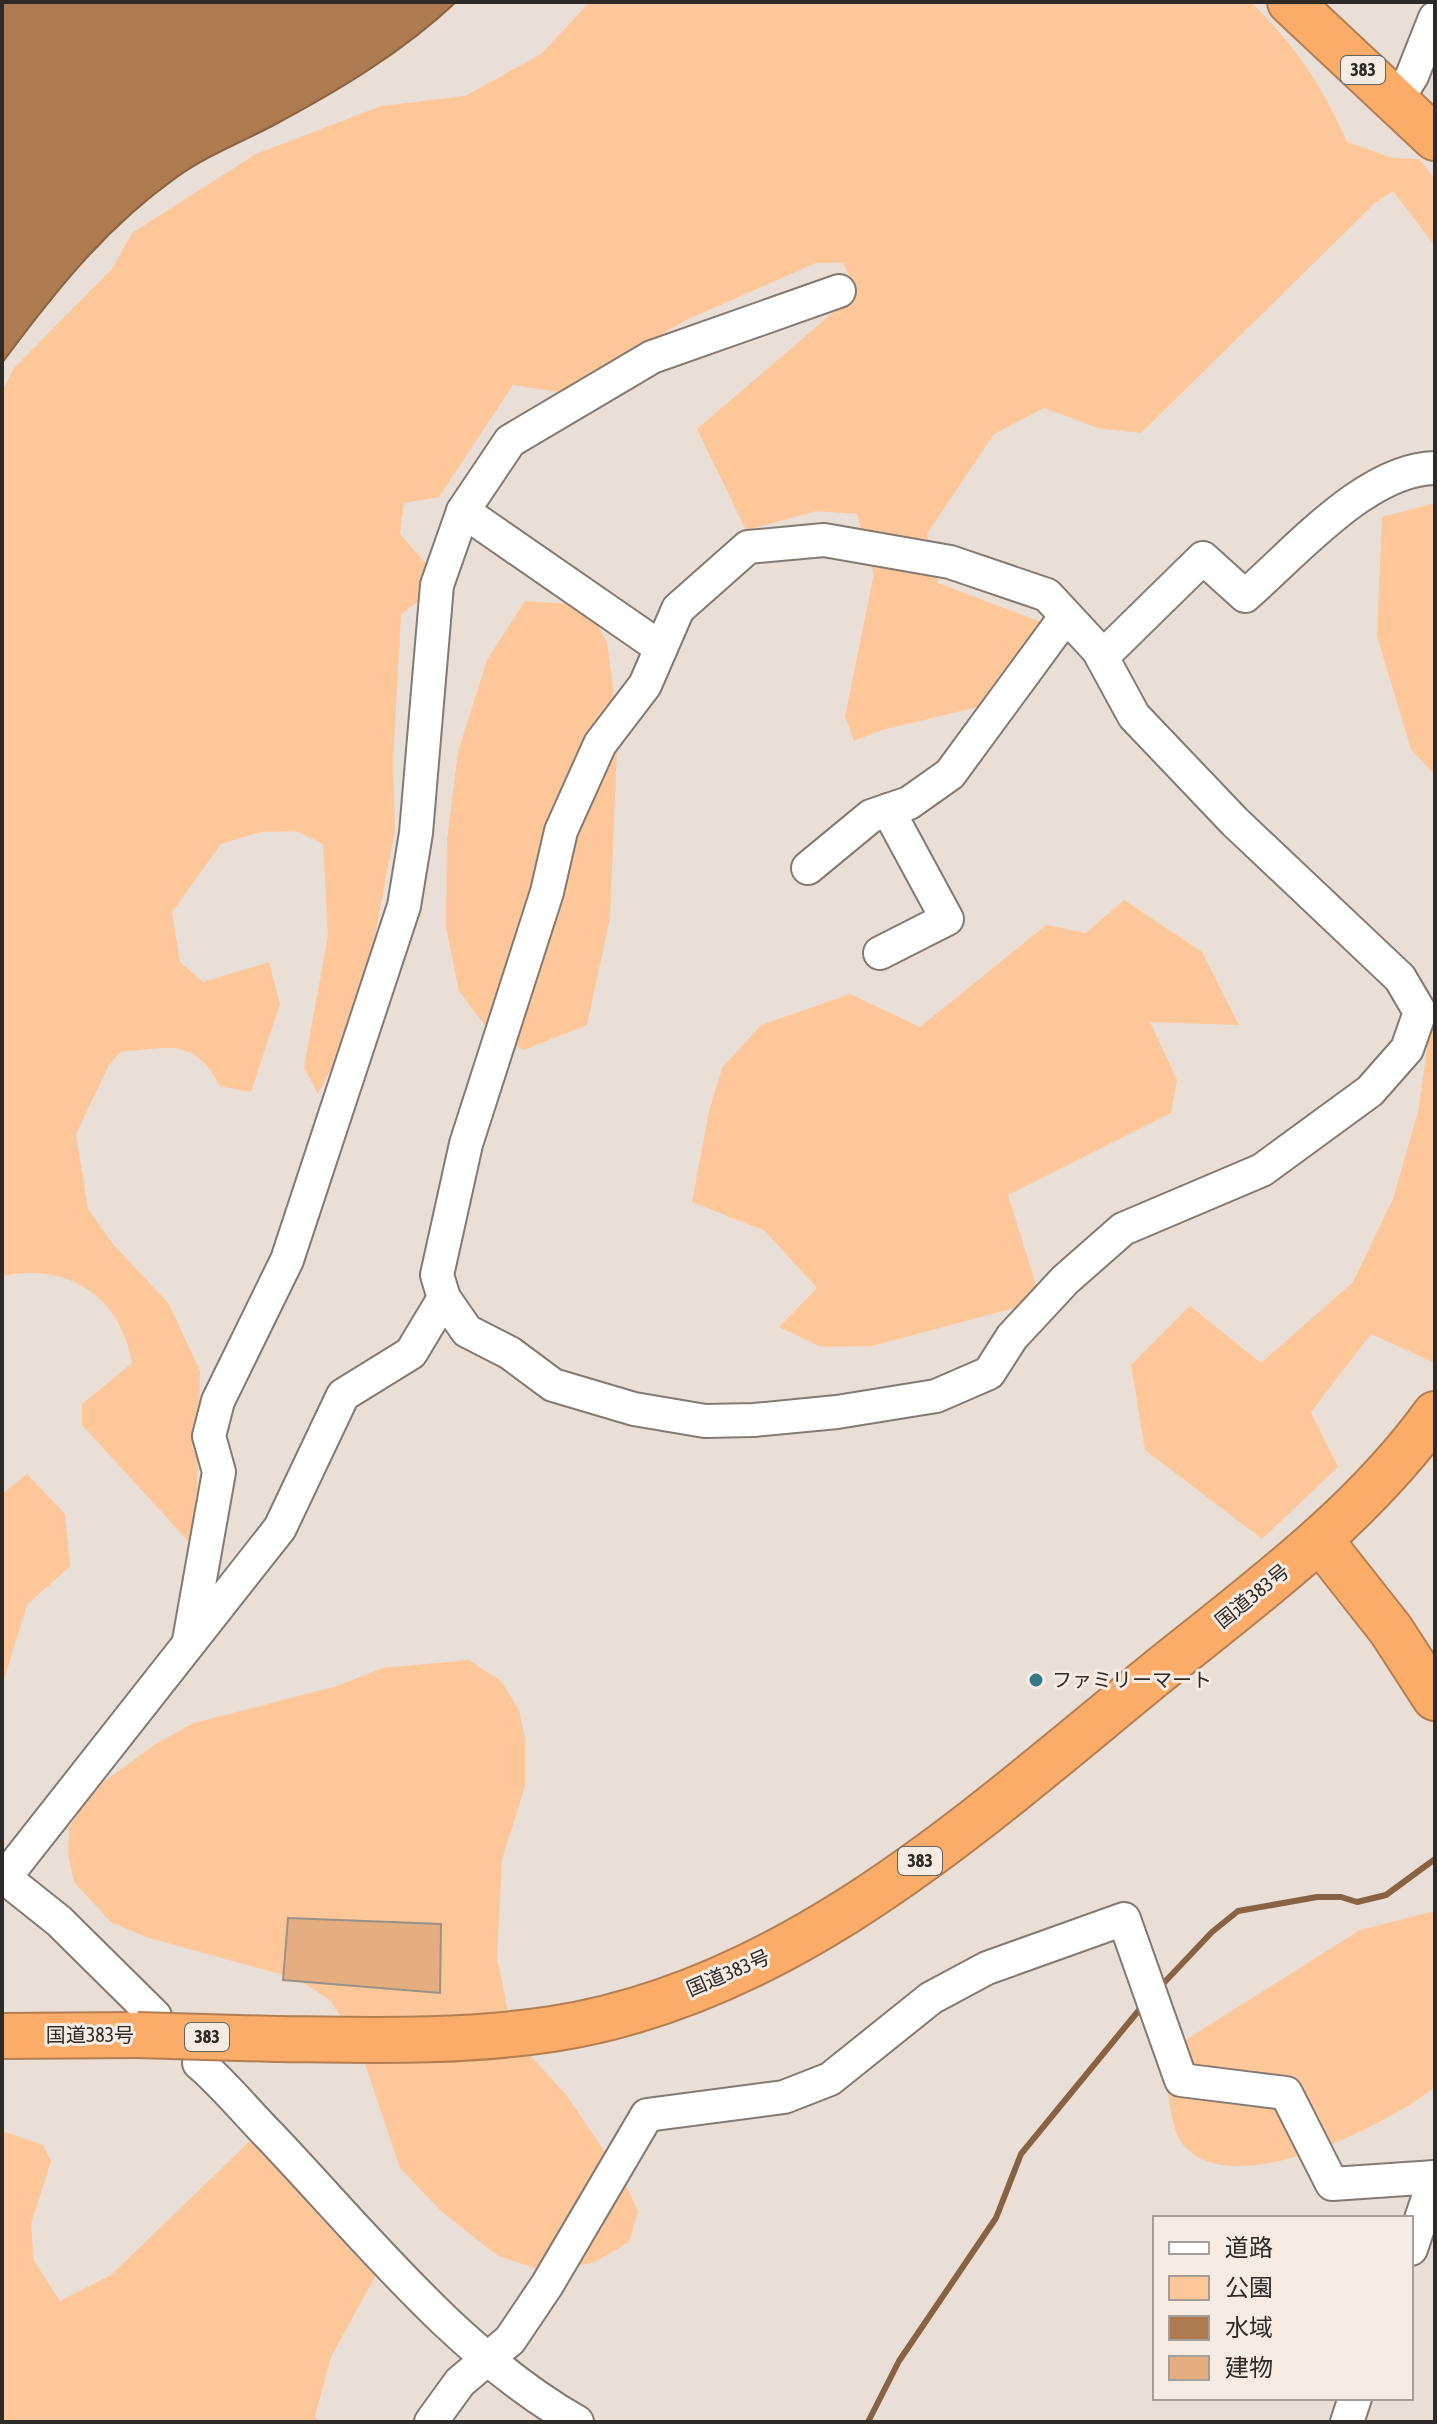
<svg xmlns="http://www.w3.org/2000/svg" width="1437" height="2424" font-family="'Asap Condensed','Noto Sans JP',sans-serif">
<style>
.green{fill:#fec79a}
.water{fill:#ae7a4f;stroke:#886243;stroke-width:2}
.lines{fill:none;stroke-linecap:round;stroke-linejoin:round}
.stream{stroke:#886243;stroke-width:6}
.building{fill:#e4ae81;stroke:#9a9189;stroke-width:2}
.minor-casing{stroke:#837a72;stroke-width:36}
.highway-casing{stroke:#b37e51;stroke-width:48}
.minor{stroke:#fff;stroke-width:32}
.highway{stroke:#faac68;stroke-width:44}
.highway-bridge-casing{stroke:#b37e51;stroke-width:48;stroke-linecap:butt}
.highway-bridge{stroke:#faac68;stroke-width:44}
.poi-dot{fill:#367c88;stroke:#f6ece4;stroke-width:3}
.labels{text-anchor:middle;stroke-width:6;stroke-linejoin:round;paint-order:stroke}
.shield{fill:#f6ece4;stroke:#6a6460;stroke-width:2}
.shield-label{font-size:18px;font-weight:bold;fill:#2e2a27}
.street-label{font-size:20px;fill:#2e2a27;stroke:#f6ece4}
.poi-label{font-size:20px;fill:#2e2a27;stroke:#f6ece4;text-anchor:start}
</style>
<rect width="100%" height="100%" fill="#e9dfd6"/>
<g class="green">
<path d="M590 2H1251C1296 47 1321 83 1347 142L1393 158 1419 159 1435 178V246L1393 191 1376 202 1141 433 1098 428 1044 408 994 434 927 534 938 583 1041 622 982 706 882 730 854 741 845 716 874 574 857 514 817 511 746 530 697 429 857 292 843 263H816L684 321 565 393 513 385 439 497 404 503 400 534 433 572 425 597 401 614 393 761 395 829 361 1011 318 1094 304 1067 328 936 323 844 296 831 260 832 221 844 172 912 180 962 203 982 269 962 280 1004 251 1092 220 1086C194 1037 170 1048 121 1052L109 1065 76 1134 88 1209 113 1244 169 1304 200 1371 197 1490 189 1542 82 1425V1404L132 1363C121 1296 68 1262 2 1276V391L14 368 112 269 132 233 256 154 381 106 465 96 541 54Z"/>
<path d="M1435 503V775L1411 749 1377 636 1382 517Z"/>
<path d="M525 601 586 605 607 642 618 726 610 918 587 1025 524 1050 490 1032 459 991 446 927 447 840 458 752 487 660Z"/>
<path d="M1124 900 1202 952 1239 1025 1150 1022 1177 1080 1171 1113 1008 1195 1041 1301 872 1346 821 1347 779 1327 817 1288 765 1231 692 1202 709 1112 722 1068 761 1025 850 994 920 1027 1046 925 1086 933Z"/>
<path d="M1435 988V1363L1371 1334 1311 1412 1338 1467 1262 1539 1145 1450 1131 1365 1190 1306 1261 1363 1353 1282 1393 1199 1419 1108Z"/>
<path d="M27 1474 65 1514 70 1566 27 1605 2 1686V1494Z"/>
<path d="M469 1660 501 1681 519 1710 525 1738V1786L502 1860 497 1957 508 2012 530 2055 567 2096 622 2177 638 2211 629 2242 595 2262 546 2272 498 2256 441 2211 400 2168 359 2046 331 2001 298 1979 146 1937 111 1922 74 1882 68 1854 69 1828 90 1792 157 1743 194 1723 337 1686 383 1668Z"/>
<path d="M1435 1911V2087C1388 2124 1242 2199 1188 2150 1169 2132 1169 2094 1165 2069L1187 2039 1360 1930Z"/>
<path d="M2 2131 43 2145 51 2161 31 2224 34 2261 60 2301 111 2275 252 2139 377 2273 331 2357 315 2416 318 2422H2Z"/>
</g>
<path class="water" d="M2 2H456C403 52 338 91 274 125 242 142 206 156 177 177 105 228 54 293 2 363Z"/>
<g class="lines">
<g class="stream">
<path d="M1160 1987 1212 1932 1238 1911 1317 1897H1341L1357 1902 1386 1895 1435 1859"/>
<path d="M868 2422 899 2361 996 2218 1021 2154 1144 2004"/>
</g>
</g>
<path class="building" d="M288 1918 441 1924 440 1993 283 1980Z"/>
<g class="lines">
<g class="minor-casing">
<g id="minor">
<path d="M1396 101 1412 76 1435 18"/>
<path d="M463 511 661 648"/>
<path d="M824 540 950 562 1047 595 1098 650 1134 716 1235 822 1400 978 1420 1012 1407 1049 1370 1091 1262 1170 1123 1229 1065 1280 1012 1337 989 1373 936 1396 837 1412 754 1420 705 1421 634 1409 553 1385 510 1353 467 1331 444 1298 437 1275 466 1144 547 892 561 831 600 744 645 685 678 609 748 547Z"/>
<path d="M1102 657 1203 558 1245 596C1295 553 1366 469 1435 468"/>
<path d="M808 868 871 816 909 803 950 774 1066 616"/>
<path d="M880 953 947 919 888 810"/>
<path d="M189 1641 219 1472 209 1436 218 1401 287 1260 404 906 416 833 437 585 463 511 510 441 652 357 839 291"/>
<path d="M5 1878 59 1921 155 2016"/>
<path d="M2 1881 280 1528 343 1395 411 1353 444 1298"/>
<path d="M199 2063C225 2085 247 2113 271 2137 364 2235 459 2355 577 2422"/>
<path d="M1411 2249 1435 2177"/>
<path d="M431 2422 460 2382 510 2340 547 2285 647 2115 784 2097 830 2079 931 1998 987 1968 1124 1919 1181 2080 1286 2093 1332 2184 1435 2177"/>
<path d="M1347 2422 1355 2398"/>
</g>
</g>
<g class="highway-casing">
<g id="highway">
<path d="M1290 2 1435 138"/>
<path d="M1320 1540 1391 1630 1435 1698"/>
<path d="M2 2036 137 2035"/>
<path d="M277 2039C369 2040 460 2043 552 2029 789 1993 975 1821 1154 1675 1253 1595 1360 1518 1435 1414"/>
</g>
</g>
<use href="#minor" class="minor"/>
<use href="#highway" class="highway"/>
<g class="highway-bridge-casing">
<path id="highway-bridge" d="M137 2035 277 2039"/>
</g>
<use href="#highway-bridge" class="highway-bridge"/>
</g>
<circle class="poi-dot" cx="1036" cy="1680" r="8"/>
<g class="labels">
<g class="shield">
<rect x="1341" y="56" width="44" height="28" rx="6"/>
<rect x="898" y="1847" width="44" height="28" rx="6"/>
<rect x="185" y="2023" width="44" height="28" rx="6"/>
</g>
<g class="shield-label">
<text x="1363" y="76">383</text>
<text x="920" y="1867">383</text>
<text x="207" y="2043">383</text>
</g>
<g class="street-label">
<text transform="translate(1252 1596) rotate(-39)" y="7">国道383号</text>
<text transform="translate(728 1973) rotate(-23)" y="7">国道383号</text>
<text x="90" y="2042">国道383号</text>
</g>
<g class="poi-label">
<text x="1052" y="1687">ファミリーマート</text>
</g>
</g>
<rect width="1437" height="2424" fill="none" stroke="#2e2a27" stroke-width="8"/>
<rect x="1153" y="2216" width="260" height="184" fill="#f6ece4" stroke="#a69e98" stroke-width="2"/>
<rect x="1169" y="2242" width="40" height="12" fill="#ffffff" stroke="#a69e98" stroke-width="2"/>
<text x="1225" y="2256" font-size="24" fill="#2e2a27">道路</text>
<rect x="1169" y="2276" width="40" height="24" fill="#fec79a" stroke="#a69e98" stroke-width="2"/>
<text x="1225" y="2296" font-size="24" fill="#2e2a27">公園</text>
<rect x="1169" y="2316" width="40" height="24" fill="#ae7a4f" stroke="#a69e98" stroke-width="2"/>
<text x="1225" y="2336" font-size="24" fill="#2e2a27">水域</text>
<rect x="1169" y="2356" width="40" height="24" fill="#e4ae81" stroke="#a69e98" stroke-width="2"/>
<text x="1225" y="2376" font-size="24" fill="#2e2a27">建物</text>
</svg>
